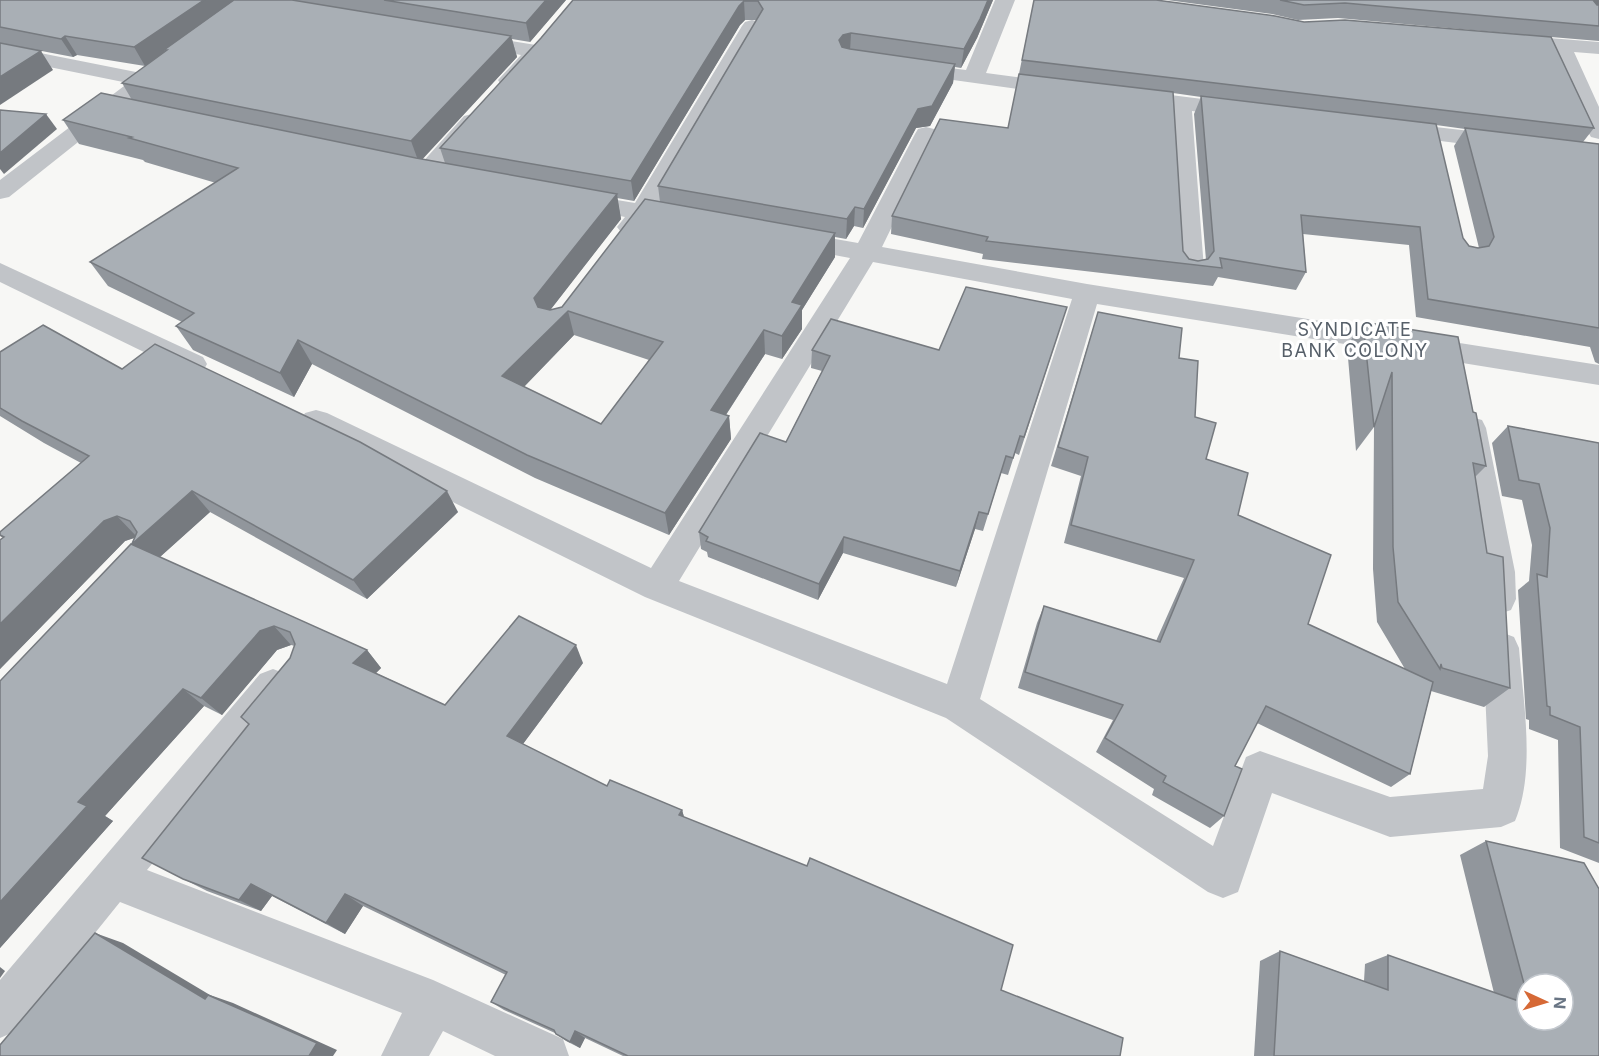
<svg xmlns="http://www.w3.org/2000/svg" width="1599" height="1056" font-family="Inter,sans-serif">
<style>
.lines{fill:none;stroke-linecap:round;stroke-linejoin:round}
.street{fill:#c1c4c8;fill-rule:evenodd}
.wall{fill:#91969c;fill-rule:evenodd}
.shaded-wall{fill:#767a7f}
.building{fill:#a9afb5;stroke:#767a7f;stroke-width:1.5;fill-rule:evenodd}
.labels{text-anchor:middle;stroke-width:6;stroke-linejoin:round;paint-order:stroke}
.neighbourhood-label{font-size:18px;letter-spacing:1.5px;fill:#565f69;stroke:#fff}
</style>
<rect width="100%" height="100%" fill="#f7f7f5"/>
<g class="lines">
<g class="street">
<path d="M995 0H1015L986 73 1069 84 1072 89 1069 94 1061 95 903 73 900 69 903 65 910 63 966 70Z"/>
<path d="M752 20 759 22 762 26 657 207 689 214 692 219 689 224 680 227 648 221C640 232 635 236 621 232L617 227 625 217 566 205 563 200 566 195 575 193 635 203 742 26 745 22Z"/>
<path d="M469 34 536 45 543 47 546 51 517 85 509 86 501 85 498 80 521 55 462 44 459 40 462 36Z"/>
<path d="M1511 35 1599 42V54L1574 52 1599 107V139L1591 137 1588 132 1553 50 1504 45 1501 41 1504 37Z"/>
<path d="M0 45 141 73C151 65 159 57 172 61L175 65 9 197 0 199V180L128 83 0 57Z"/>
<path d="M1130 90 1243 104 1251 106 1254 111 1251 116 1243 118 1192 111 1204 269 1200 275 1191 277 1182 275 1178 269 1169 108 1122 102 1119 97 1122 92Z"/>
<path d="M472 114 480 116 483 121 433 178C419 182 401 176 387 172L383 167 387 162 395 160 420 165 464 116Z"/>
<path d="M1392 122 1505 135 1513 137 1516 142 1513 147 1505 149 1384 134 1381 129 1384 124Z"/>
<path d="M926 127 934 129 937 134 882 247 1087 284 1599 365V385L1097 304 980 699 1213 846 1246 757 1260 751 1390 797 1483 789 1488 756 1483 648 1488 637 1501 632 1514 637 1519 648C1523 701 1536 771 1515 821L1501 827 1390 837 1272 793 1238 892 1223 898 1208 892 946 718 645 597 305 429 301 421 305 413 316 410 327 413 651 568 850 258 781 245 777 239 781 233 790 231 858 243 915 134 918 129ZM873 262 1072 299 947 684 679 581Z"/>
<path d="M0 263 203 357 207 364 203 371 193 374 183 371 0 282Z"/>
<path d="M1471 417 1482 420 1486 428 1515 572 1516 599 1511 610 1499 614 1487 610 1482 599 1481 572 1456 428 1460 420Z"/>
<path d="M273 669 286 674 292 686 286 698 147 870 433 980 563 1039 569 1056H495L443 1031 429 1056H381L402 1013 120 902 16 1031 0 1038V980L260 674Z"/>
</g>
</g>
<g class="wall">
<path d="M0 0H566L530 42 512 39 517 57 422 159 445 163 440 148 541 38 573 0H993L977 38 961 68 955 67 953 83 930 126 916 128 863 228 854 226 846 239 835 237V257L802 310V329L782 359 765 354 726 415 729 416 731 439 669 535 535 478 312 364 294 397 193 350 176 326 182 322 108 286 90 262 216 183 145 162 143 160 79 144 63 120 132 100 122 83 145 66 77 55 73 57 0 43ZM745 20H757L658 186 660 202 562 307 550 310 621 219 617 198 634 201 740 25ZM574 335 649 360 601 424 524 387Z"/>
<path d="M1034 0 1304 22 1515 34 1338 18 1298 20 1272 14 1167 0H1599V41L1551 37 1594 128 1583 142 1599 144V364L1595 362 1590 347 1416 317 1409 245 1303 234 1306 272 1296 290 1218 277 1213 286 982 259 983 254 891 234 892 216 1008 128ZM1173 93 1201 97 1194 114 1206 260 1198 261 1189 259 1183 251ZM1436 125 1465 129 1454 146 1479 248 1469 246 1463 238Z"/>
<path d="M1067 307 1019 455 1015 453 1008 475 1001 473 983 531 975 529 956 587 843 553 818 600 708 557 707 552 701 549 699 532 786 442 822 371 811 368 812 350H939Z"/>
<path d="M1098 312 1179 358 1206 459 1238 515 1308 624 1405 669 1377 622 1373 569 1374 427 1356 451 1347 346 1363 322 1473 412 1486 466 1475 477 1487 553 1510 688 1484 707 1431 691 1410 774 1391 787 1257 723 1235 766 1224 816 1210 828 1152 795 1154 789 1096 752 1113 720 1018 688 1037 623 1044 606 1156 641 1184 578 1064 543 1081 476 1051 466Z"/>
<path d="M0 352 122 369 458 512 367 599 210 512 160 557 367 650 381 668 376 673 445 705 583 663 523 744 607 786 682 810 684 817 1120 1056H623L585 1038 580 1048 566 1041 555 1033 504 1010 491 1002 506 975 363 906 345 934 272 896 261 911 207 891 142 858 249 725 241 717 290 658 295 646 291 645 277 650 222 715 204 706 105 816 113 821 0 948V681L131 544 134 538 125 541 0 669V540L3 538 0 536V532L81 463 44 443 0 416Z"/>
<path d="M1508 426 1599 443V863L1560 848 1558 740 1529 729V720L1526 719 1518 590 1529 581 1532 545 1522 500 1502 496 1492 443Z"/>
<path d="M1486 841 1584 863 1599 889V1056H1254L1260 961 1280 951 1364 981 1365 964 1388 955 1494 993 1460 855ZM1527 984H1563V1020H1527Z"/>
</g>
<g class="shaded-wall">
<path d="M204 0H240L164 50 165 52 145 66 134 47Z"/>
<path d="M546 0H566L530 42 526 23Z"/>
<path d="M988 0H993L977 38 961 68 964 49Z"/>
<path d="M1593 0H1599V7L1587 9Z"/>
<path d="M744 1 745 20 740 25 634 201 631 181 739 6Z"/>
<path d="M851 33 850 52 842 54 839 40 843 35Z"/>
<path d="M65 36 77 55 73 57 61 39Z"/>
<path d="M511 36 517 57 419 163 411 141Z"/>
<path d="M41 51 53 70 0 105V77Z"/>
<path d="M955 64 953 83 930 126 916 128 863 228 864 209 918 109Z"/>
<path d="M46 114 57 129 4 174 0 169V153Z"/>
<path d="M617 194 621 219 541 322 534 298Z"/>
<path d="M855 207 854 226 846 239 847 219Z"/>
<path d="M835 233V257L802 310V329L782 359V336L792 302Z"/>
<path d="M568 311 574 335 511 400 502 376Z"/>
<path d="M764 330 765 354 714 433 711 410Z"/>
<path d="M298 340 312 364 294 397 280 373Z"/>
<path d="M729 416 731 439 669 535 665 513Z"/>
<path d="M192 491 210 512 152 564 132 544Z"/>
<path d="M447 491 458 512 367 599 353 580Z"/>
<path d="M979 512 975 529 956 587 960 571Z"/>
<path d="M117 516 137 537 125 541 0 669V624L104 521Z"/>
<path d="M844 537 843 553 818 600 819 584Z"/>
<path d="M274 626 291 645 277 650 222 715 201 698 260 631Z"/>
<path d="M576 645 583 663 517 752 507 736Z"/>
<path d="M367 650 381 668 368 681 353 663Z"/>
<path d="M183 689 204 706 105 816 113 821 0 948V902L78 802Z"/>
<path d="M682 810 686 824 679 815Z"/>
<path d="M251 884 272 896 261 911 239 900Z"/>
<path d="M345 894 363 906 345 934 326 923Z"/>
<path d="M95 933 123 943 210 995 233 1003 337 1050 333 1056H309L205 999Z"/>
<path d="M0 967 5 971 0 978Z"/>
<path d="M575 1031 585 1038 580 1048 570 1042Z"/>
</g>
<g class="building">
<path d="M0 0H204L134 47 65 36 61 39 0 27Z"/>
<path d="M234 0H292L511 36 411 141 122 83 167 50H164Z"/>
<path d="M384 0H546L526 23Z"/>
<path d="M573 0H988L980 19 964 49 851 33 843 35 839 40 842 47 850 49 955 64 932 106 918 109 864 209 855 207 847 219 658 186 763 9 758 1H744L739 6 631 181 440 148 541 38Z"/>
<path d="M1034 0H1156L1275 16 1304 22 1345 20 1551 37 1594 128 1022 60Z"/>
<path d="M1280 0H1593L1597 5H1599V26L1345 3 1304 5Z"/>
<path d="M0 43 41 51 0 77Z"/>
<path d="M1019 74 1173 92 1183 251 1189 259 1198 261 1208 259 1214 251 1201 96 1436 124 1463 238 1469 246 1478 248 1489 246 1494 237 1465 128 1599 144V328L1428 299 1420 227 1301 215 1306 272 1220 258 1222 268 986 241 988 237 892 216 940 119 1008 128Z"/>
<path d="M101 93 416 158 617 194 534 298 538 307 550 310 562 307 645 199 835 233 792 302 802 305 782 336 764 330 711 410 729 416 665 513 527 455 298 340 280 373 176 326 194 313 90 262 238 168 129 138 132 137 63 120ZM568 311 663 342 601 424 502 376Z"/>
<path d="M0 110 46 114 0 153Z"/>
<path d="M966 287 1067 307 1024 437 1020 436 1013 458 1006 456 988 514 979 512 960 571 844 537 819 584 706 541 708 537 699 532 760 433 786 442 830 356 812 350 831 319 939 350Z"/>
<path d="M1098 312 1182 328 1179 358 1198 361 1195 417 1216 423 1206 459 1248 473 1238 515 1331 555 1308 624 1433 682 1410 774 1266 706 1235 766 1242 769 1224 816 1163 782 1166 776 1105 738 1123 705 1025 672 1044 606 1160 642 1194 560 1071 525 1088 457 1058 447Z"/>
<path d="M1363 322 1458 337 1473 412 1476 413 1486 466 1473 463 1487 553 1503 557 1510 688 1442 668 1441 664 1440 669 1398 602 1393 547 1392 372 1374 427Z"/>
<path d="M43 325 122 369 155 344 360 442 447 491 353 580 192 491 132 544 137 532 130 521 117 516 104 521 0 624V540L4 537 0 535V532L89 456 22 421 0 408V352Z"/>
<path d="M1508 426 1599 443V843L1584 837 1580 727 1550 715V707L1547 706 1537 574 1547 577 1550 528 1539 484 1519 480Z"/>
<path d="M131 544 367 650 353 663 445 705 519 616 576 645 507 736 607 786 610 780 682 810 679 815 807 866 810 858 1013 945 1001 990 1123 1038 1120 1056H628L575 1031 570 1042 556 1034 554 1030 491 1002 507 972 345 894 326 923 251 884 239 900 183 879 142 858 249 724 241 717 290 658 295 644 290 632 274 626 260 631 201 698 183 689 78 802 87 806 0 902V681Z"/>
<path d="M1486 841 1584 863 1599 889V1056H1274L1280 951 1388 990V955L1527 1004V1020H1563V984H1527V995Z"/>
<path d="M95 933 205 999 208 995 317 1043 309 1056H0V1045Z"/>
</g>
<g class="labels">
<g class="neighbourhood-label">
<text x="1355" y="336">SYNDICATE<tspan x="1355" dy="21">BANK COLONY</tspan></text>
</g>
</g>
<g transform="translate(1545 1002) rotate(94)"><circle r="28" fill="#ffffff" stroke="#c3c8ce" stroke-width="1.5"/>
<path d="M0-4.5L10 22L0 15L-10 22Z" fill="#d66936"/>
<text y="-9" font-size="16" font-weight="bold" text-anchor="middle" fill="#697584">N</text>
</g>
</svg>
